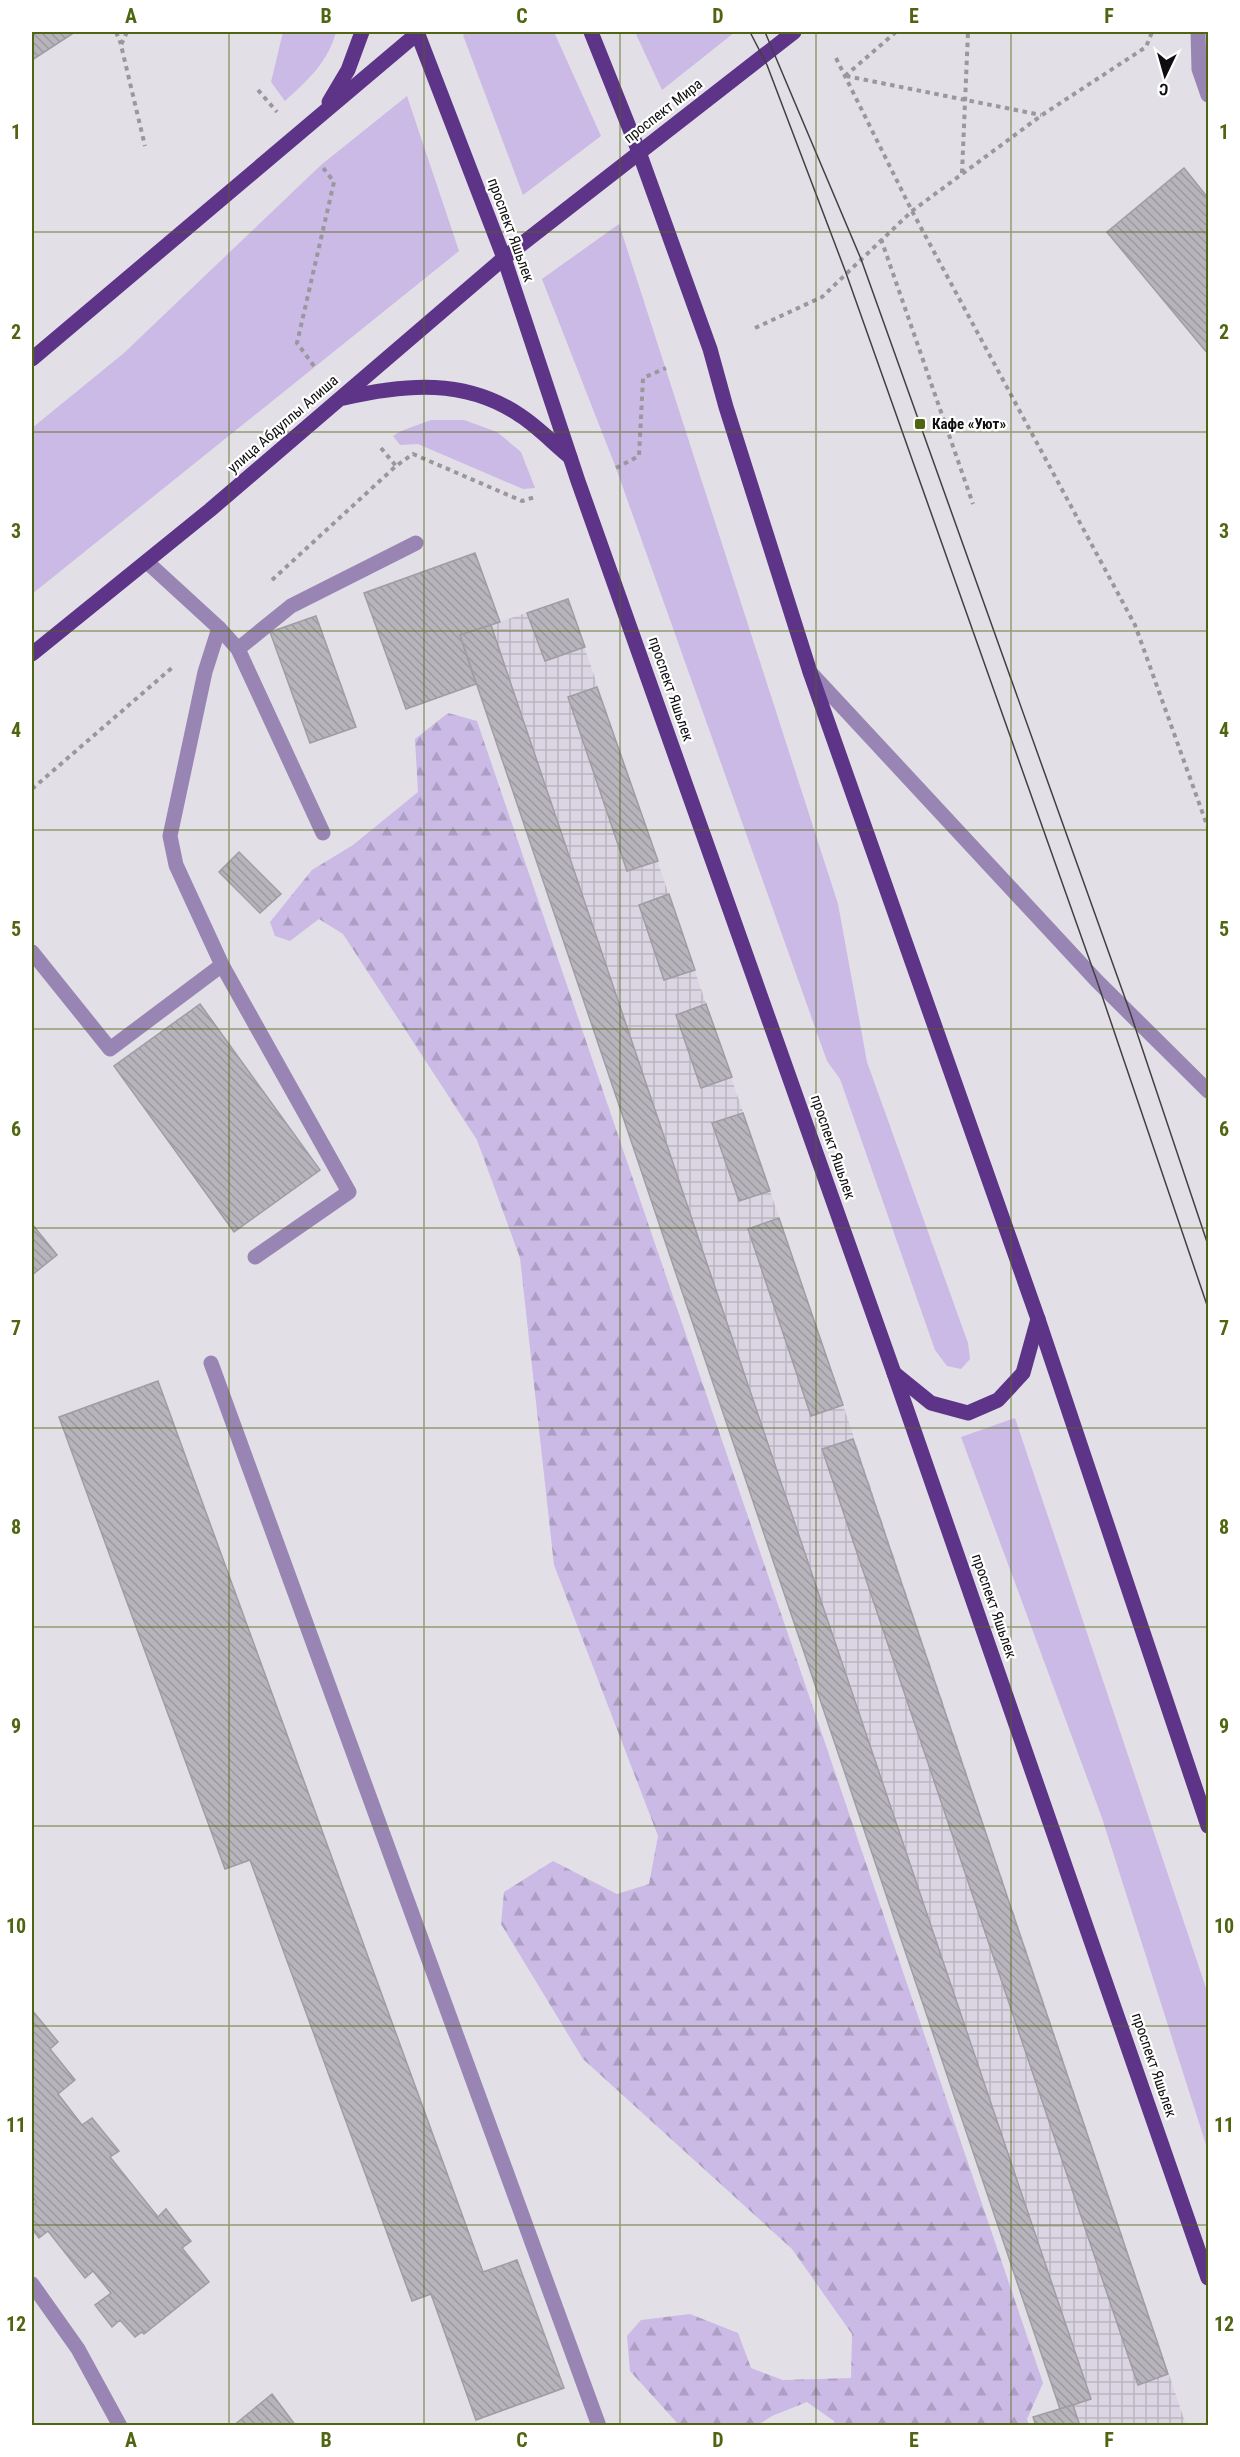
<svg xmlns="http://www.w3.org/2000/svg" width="1240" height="2457" font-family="'Roboto Condensed',sans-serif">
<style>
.industrial{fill:url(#industrial-grid)}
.grass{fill:#cbb9e6}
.forest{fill:url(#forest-firs)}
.building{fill:url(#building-back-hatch);stroke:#9f9da3;stroke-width:1.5}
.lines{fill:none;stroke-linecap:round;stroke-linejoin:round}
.path{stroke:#9a989d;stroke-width:4;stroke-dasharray:4.5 4.5;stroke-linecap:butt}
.minor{stroke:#9885b4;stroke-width:15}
.major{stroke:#5d3488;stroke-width:15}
.tram{stroke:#424043;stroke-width:1.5}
.grid{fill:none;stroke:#506512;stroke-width:1.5;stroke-opacity:0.55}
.poi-dot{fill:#506512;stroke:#fff;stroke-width:2}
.labels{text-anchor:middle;stroke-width:4.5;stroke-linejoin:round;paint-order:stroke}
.street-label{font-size:15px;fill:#0e0d0f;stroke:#fff}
.poi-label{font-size:15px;font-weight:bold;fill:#0e0d0f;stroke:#fff;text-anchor:start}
.neatline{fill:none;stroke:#506512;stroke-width:2}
.grid-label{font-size:20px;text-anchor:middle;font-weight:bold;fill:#506512}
</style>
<defs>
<pattern id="industrial-grid" width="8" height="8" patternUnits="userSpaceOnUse" patternTransform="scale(1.5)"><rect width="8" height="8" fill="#dbd5e3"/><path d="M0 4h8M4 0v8" fill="none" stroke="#bbb6c2"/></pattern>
<pattern id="forest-firs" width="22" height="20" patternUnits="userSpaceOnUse" patternTransform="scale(1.5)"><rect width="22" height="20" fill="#cbb9e6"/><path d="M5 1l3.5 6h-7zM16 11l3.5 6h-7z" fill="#ad9ec4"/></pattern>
<pattern id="building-back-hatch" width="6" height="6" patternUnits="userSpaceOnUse" patternTransform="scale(1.5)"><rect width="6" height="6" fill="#b7b4bb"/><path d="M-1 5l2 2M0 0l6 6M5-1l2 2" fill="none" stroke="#9c9aa0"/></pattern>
</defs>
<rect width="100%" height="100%" fill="#e2e0e6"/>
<path class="industrial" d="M568 599 843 1405 1186 2425H1036L1033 2417 1060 2408 460 635Z"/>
<g class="grass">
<path d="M283 32H336C328 62 308 80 285 101L271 82Z"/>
<path d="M467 32H554L601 136 523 195 463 35Z"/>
<path d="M635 32H735L662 90Z"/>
<path d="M407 96 459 251 32 594V428L124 353 321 165Z"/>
<path d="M619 224 838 904 867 1062 968 1343 970 1359 961 1369 947 1366 935 1350 840 1079 827 1061 616 468 542 279Z"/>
<path d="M431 420H464L497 432 521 452 535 488 523 489 418 444 400 445 393 436 401 431Z"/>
<path d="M1015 1418 1208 1994V2151L1102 1818 961 1437Z"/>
</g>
<path class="forest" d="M448 713 477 721 1043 2383 1027 2419 1029 2425H835L834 2421 807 2402 772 2416 758 2425H679L630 2371 627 2336 641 2320 690 2314 738 2333 751 2368 783 2380 851 2378 852 2334 792 2249 583 2059 501 1924 504 1892 553 1861 617 1894 649 1884 658 1836 554 1565 520 1258 477 1140 343 934 319 919 290 941 275 936 270 922 312 870 353 845 418 792 415 739Z"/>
<g class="building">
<path d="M32 32H75L32 60Z"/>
<path d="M1184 168 1208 198V354L1107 232Z"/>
<path d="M475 553 500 622 460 635 476 684 406 709 364 593Z"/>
<path d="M568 599 585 647 545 661 527 613Z"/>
<path d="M316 616 356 727 310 743 270 632Z"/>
<path d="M491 625 1091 2399 1073 2405 1060 2409 460 635Z"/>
<path d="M597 687 658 861 627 871 568 697Z"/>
<path d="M239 852 281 894 260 913 219 872Z"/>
<path d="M669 894 695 970 664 980 639 905Z"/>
<path d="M200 1004 320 1170 234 1232 114 1066Z"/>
<path d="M706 1004 732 1077 701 1088 676 1015Z"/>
<path d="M743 1113 770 1191 739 1201 712 1123Z"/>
<path d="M779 1218 843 1405 811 1416 748 1229Z"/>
<path d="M32 1224 57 1255 32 1275Z"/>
<path d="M158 1381 483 2272 517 2260 564 2388 476 2420 431 2294 412 2301 250 1860 225 1869 59 1417Z"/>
<path d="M853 1439 1168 2374 1138 2385 822 1449Z"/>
<path d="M32 2010 58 2042 50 2049 75 2080 58 2094 82 2125 92 2118 119 2151 110 2157 158 2217 166 2209 191 2241 182 2248 209 2282 144 2334 142 2332 135 2337 120 2320 112 2327 95 2305 111 2293 93 2271 85 2278 48 2231 39 2238 32 2229V2206L36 2202 32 2196Z"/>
<path d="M272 2394 296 2426H233Z"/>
<path d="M1073 2405 1080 2426H1036L1033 2417Z"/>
</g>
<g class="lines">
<g class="path">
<path d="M116 32 121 44"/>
<path d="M127 32 121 45 145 146"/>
<path d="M836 58 912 211 1135 625 1208 828"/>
<path d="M845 76 896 32"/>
<path d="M846 76 1041 115"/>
<path d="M258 90 277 112"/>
<path d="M962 173 968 32"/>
<path d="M881 239 973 504"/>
<path d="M755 328 822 297 912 211 1042 115 1146 47 1152 32"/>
<path d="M314 366 297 343 334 182 321 165"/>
<path d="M381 448 396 466"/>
<path d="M616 468 639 456 643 378 666 368"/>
<path d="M272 580 396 466 413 454 522 501 535 497"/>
<path d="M32 789 174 666"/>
</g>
<g class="minor">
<path d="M1198 32 1199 69 1208 95"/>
<path d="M147 562 219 628 238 649 323 833"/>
<path d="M238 649 291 606 416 543"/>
<path d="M810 672 1097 981 1208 1091"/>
<path d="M32 952 110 1049 222 965 176 865 170 836 205 672 219 628"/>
<path d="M222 965 349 1192 255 1257"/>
<path d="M211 1363 599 2426"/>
<path d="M32 2284 78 2349 120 2426"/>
</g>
<g class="major">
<path d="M417 32 504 258 578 481 894 1373 1208 2278"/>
<path d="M591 32 639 152 710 349 726 407 810 672 1038 1319 1208 1826"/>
<path d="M329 102 348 70 362 32"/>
<path d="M32 359 419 32"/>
<path d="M344 398C405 384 466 378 521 416 538 427 554 444 570 457"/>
<path d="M32 654 210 510 504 258 794 32"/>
<path d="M894 1373 931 1403 968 1413 998 1400 1023 1373 1038 1319"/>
</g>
<g class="tram">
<path d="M750 32 767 65 846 273 1097 981 1208 1308"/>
<path d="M765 32 861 259 1130 1012 1208 1245"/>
</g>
</g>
<path class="grid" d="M229 32V2426M424 32V2426M620 32V2426M816 32V2426M1011 32V2426M32 232H1208M32 432H1208M32 631H1208M32 830H1208M32 1029H1208M32 1228H1208M32 1428H1208M32 1627H1208M32 1826H1208M32 2026H1208M32 2225H1208"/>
<rect class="poi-dot" x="914" y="418" width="12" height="12" rx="3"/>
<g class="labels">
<g class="street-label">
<text transform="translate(663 111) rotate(-38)" y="5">проспект Мира</text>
<text transform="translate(511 230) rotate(70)" y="5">проспект Яшьлек</text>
<text transform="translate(283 424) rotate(-41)" y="5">улица Абдуллы Алиша</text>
<text transform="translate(671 689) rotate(71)" y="5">проспект Яшьлек</text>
<text transform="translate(833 1147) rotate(71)" y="5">проспект Яшьлек</text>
<text transform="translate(994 1606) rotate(71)" y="5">проспект Яшьлек</text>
<text transform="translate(1154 2065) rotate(71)" y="5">проспект Яшьлек</text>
</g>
<g class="poi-label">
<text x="932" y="429">Кафе «Уют»</text>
</g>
</g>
<rect width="1240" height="2457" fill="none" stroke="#ffffff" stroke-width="66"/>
<g transform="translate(1165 75) rotate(185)" stroke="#ffffff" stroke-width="4.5" paint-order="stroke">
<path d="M0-4.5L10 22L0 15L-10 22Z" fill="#0e0d0f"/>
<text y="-9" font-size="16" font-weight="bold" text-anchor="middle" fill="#0e0d0f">С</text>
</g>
<rect x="33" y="33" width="1174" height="2391" class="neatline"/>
<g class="grid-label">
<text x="131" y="23">A</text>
<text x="326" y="23">B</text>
<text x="522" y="23">C</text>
<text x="718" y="23">D</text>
<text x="914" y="23">E</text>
<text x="1109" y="23">F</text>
<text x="16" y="139">1</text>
<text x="1224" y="139">1</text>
<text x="16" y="339">2</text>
<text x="1224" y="339">2</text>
<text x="16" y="538">3</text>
<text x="1224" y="538">3</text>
<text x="16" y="737">4</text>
<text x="1224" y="737">4</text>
<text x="16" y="936">5</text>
<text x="1224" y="936">5</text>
<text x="16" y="1136">6</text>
<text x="1224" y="1136">6</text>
<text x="16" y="1335">7</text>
<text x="1224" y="1335">7</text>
<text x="16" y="1534">8</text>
<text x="1224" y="1534">8</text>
<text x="16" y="1733">9</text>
<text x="1224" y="1733">9</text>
<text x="16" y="1933">10</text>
<text x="1224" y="1933">10</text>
<text x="16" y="2132">11</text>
<text x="1224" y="2132">11</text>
<text x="16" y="2331">12</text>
<text x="1224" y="2331">12</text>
<text x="131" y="2447">A</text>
<text x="326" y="2447">B</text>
<text x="522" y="2447">C</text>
<text x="718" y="2447">D</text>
<text x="914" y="2447">E</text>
<text x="1109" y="2447">F</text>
</g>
</svg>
